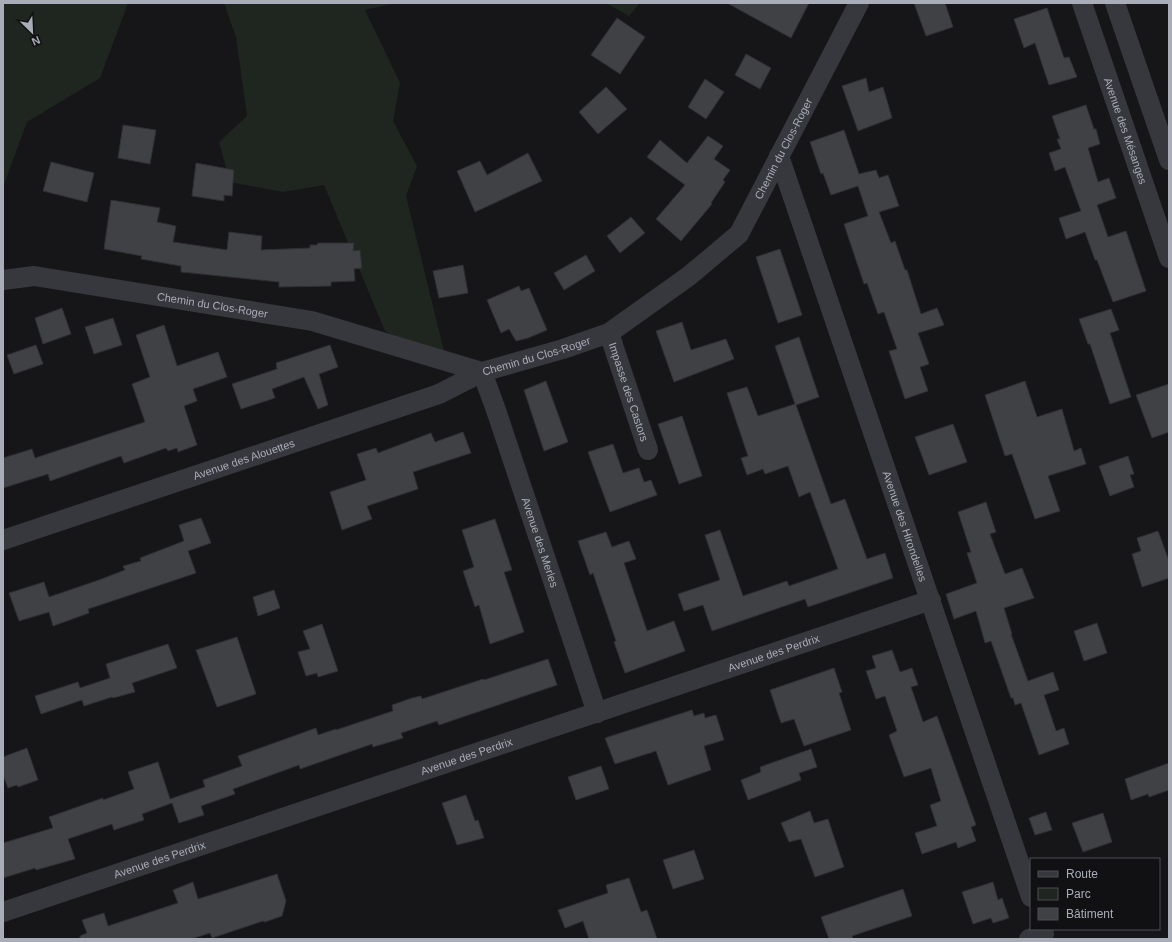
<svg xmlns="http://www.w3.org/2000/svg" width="1172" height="942" font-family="Helvetica,sans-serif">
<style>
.green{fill:#1e261f}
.building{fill:#404145;stroke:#303034}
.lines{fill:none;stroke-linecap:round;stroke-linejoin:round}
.minor{stroke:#37383d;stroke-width:20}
.labels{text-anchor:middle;stroke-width:3.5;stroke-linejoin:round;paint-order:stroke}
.street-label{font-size:11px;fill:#a8adb8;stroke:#111113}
</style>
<rect width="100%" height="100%" fill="#161618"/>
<g class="green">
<path d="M3 3H128L100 78 27 122 3 187Z"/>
<path d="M224 3H395L365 10 400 83 393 121 417 166 406 196 444 351 431 357 385 331 324 185 283 192 230 182 219 142 247 116 236 37Z"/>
<path d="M606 3H640L629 16Z"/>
</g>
<g class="building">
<path d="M727 3H809L791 38Z"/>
<path d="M914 3H945L953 27 926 36Z"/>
<path d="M1047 8 1064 58 1069 57 1077 77 1049 85 1035 43 1024 48 1014 19Z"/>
<path d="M617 18 645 37 620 74 591 55Z"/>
<path d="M746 54 771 68 760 89 735 75Z"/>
<path d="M866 78 869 92 883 87 892 118 858 131 842 86Z"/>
<path d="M705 79 724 92 706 119 688 107Z"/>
<path d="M606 87 627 109 598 134 579 112Z"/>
<path d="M1086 105 1094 129H1096L1100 144 1088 148 1098 182 1109 178 1116 198 1097 205 1108 237 1126 231 1146 291 1113 302 1097 260H1095L1085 232 1066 239 1059 218 1081 211 1065 167 1055 171 1049 153 1061 149 1057 139H1060L1052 116Z"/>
<path d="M123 125 156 130 150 164 118 158Z"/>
<path d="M844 130 859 174 876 170 879 178 888 175 899 206 879 212 891 243 895 241 905 270H907L921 314 937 308 944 325 918 333 929 364 920 367 928 391 905 399 889 351 897 349 884 312 878 314 867 283 864 284 844 224 868 216 858 186 831 195 823 173 821 174 810 142Z"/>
<path d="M708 136 723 146 714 159 730 170 723 180 725 182 711 203 712 204 681 241 656 219 685 185 647 157 660 140 687 163Z"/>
<path d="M528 153 542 181 475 212 457 171 480 161 487 175Z"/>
<path d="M51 162 94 173 87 202 43 191Z"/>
<path d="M196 163 234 170 232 196 224 195V201L192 196Z"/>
<path d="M111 200 160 208 157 222 176 226 173 242 227 250 229 232 262 236 261 250 310 248V245H317L318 243H354L353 251 360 250 362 268 354 269 355 281 331 282V286L279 287V282L181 272V266L141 259 142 256 104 249Z"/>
<path d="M631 217 645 233 620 253 607 236Z"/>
<path d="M780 249 802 315 778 323 756 257Z"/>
<path d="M586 255 595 271 564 290 554 273Z"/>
<path d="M463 265 468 293 439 298 433 271Z"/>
<path d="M519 286 521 291 529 288 547 330 528 338 516 341 509 329 501 333 487 300Z"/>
<path d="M62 308 71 334 43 344 35 318Z"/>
<path d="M1111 309 1119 330 1110 333 1131 397 1110 404 1090 344H1088L1079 319Z"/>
<path d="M113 318 122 345 94 354 85 327Z"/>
<path d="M682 322 691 350 726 339 734 359 674 382 656 331Z"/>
<path d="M164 325 177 366 218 352 227 377 193 389 197 401 184 406 197 445 178 452 177 448 168 451 166 448 124 463 121 456 50 481 48 474 3 488V458L32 449 35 458 145 422 132 384 150 377 136 335Z"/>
<path d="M799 337 819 397 796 405 831 504 845 499 867 559 885 553 893 578 808 607 805 599 712 631 703 605 684 611 678 594 720 580 705 535 720 530 743 596 787 581 789 586 838 569 810 492 799 497 788 466 765 474 763 469 747 475 741 458 748 456 727 393 747 387 758 416 795 404 775 346Z"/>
<path d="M36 345 43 364 14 374 7 355Z"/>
<path d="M330 345 338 367 319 374 328 405 318 409 304 377 272 389 275 398 241 409 232 384 277 369 276 363Z"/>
<path d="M546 381 568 442 544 451 524 390Z"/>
<path d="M1025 381 1037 417 1062 409 1074 451 1081 448 1086 464 1048 476 1060 511 1035 519 1012 454 1005 456 985 395Z"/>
<path d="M1169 384V432L1152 438 1136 395Z"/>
<path d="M682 416 702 476 679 484 658 424Z"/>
<path d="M953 424 967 462 929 475 915 437Z"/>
<path d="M463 432 471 453 413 472 418 489 367 506 372 519 342 530 330 492 366 480 357 454 376 448 378 453 431 433 435 442Z"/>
<path d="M613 444 623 473 639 468 644 482 651 480 657 495 610 512 588 452Z"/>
<path d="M1128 456 1134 474 1130 475 1134 487 1110 496 1099 466Z"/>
<path d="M986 502 996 532 990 534 1005 574 1022 568 1034 598 1004 608 1012 634H1011L1028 681 1053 672 1059 690 1044 695 1056 731 1064 728 1069 744 1039 755 1021 703 1015 705 1013 698H1011L991 641 985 643 976 611 954 619 946 594 977 583 967 553 971 552 958 512Z"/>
<path d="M201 518 211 543 188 551 196 573 88 609 89 613 53 626 49 612 19 621 9 593 44 582 49 597 99 580 125 570 123 566 141 561 140 558 184 541 179 525Z"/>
<path d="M495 519 512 570 504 572 524 632 490 644 479 605 475 607 463 571 474 567 462 530Z"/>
<path d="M1158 531 1169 561V578L1142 587 1132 554 1141 551 1137 538Z"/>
<path d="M606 532 612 547 629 541 636 559 624 563 647 631 674 621 685 651 625 673 614 642 616 641 593 573 590 575 578 541Z"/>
<path d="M274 590 280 608 258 616 253 597Z"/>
<path d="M1097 623 1107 653 1084 661 1074 631Z"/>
<path d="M322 624 338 671 318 677 317 673 306 676 298 652 310 649 303 631Z"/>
<path d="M237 637 256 694 217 707 196 650Z"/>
<path d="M168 644 177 668 132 683 135 692 113 698 112 697 84 706 82 700 41 714 35 696 78 682 80 688 110 678 106 664Z"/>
<path d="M892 650 900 672 912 668 918 685 911 687 923 722 937 716 976 825 971 827 976 841 958 848 956 842 922 854 915 833 937 826 930 805 941 801 931 768 904 777 889 735 897 731 885 696 876 699 866 671 876 668 872 656Z"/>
<path d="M548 659 557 685 439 725 437 721 401 733 403 738 373 747 372 744 300 769 299 765 233 789 235 794 201 806 204 815 179 823 172 803 142 814 144 820 114 830 112 824 68 839 75 859 36 870 35 868 3 878V843L53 828 49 817 103 798V800L134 789 128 772 158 762 170 799 205 787 203 780 242 766 238 756 316 728 318 735 336 729V730L393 711 392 705 412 698 421 696 422 699 483 679 484 680Z"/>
<path d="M834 668 842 692 839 693 851 730 804 746 794 719 781 723 770 690Z"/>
<path d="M692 710 694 716 704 713 705 718 716 715 724 740 704 746 711 770 668 785 656 751 615 764 605 738Z"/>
<path d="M27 748 38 780 18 787 17 785 8 788 3 775V757Z"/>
<path d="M811 749 817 767 799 773 801 780 748 800 741 780 761 772 760 767Z"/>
<path d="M1169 763V790L1149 797 1148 794 1131 800 1125 779Z"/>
<path d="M601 766 609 789 576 800 568 777Z"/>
<path d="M466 795 475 821 478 820 484 838 457 845 442 803Z"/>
<path d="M810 811 814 823 828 819 844 867 815 877 801 839 789 842 781 823Z"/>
<path d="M1046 812 1052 830 1035 835 1029 818Z"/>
<path d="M1103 813 1112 842 1083 852 1072 823Z"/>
<path d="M694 850 704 879 673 889 663 860Z"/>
<path d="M277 874 286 901 282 916 265 922 263 921 212 938 210 933 191 939H80V936L87 933 82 920 104 913 108 926 178 903 173 890 193 882 198 899Z"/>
<path d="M629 878 641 912 647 910 657 939H589L583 921 565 928 558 910 608 893 606 885Z"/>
<path d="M993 882 998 900 1002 898 1009 918 993 923 991 918 973 924 962 892Z"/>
<path d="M903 889 912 916 852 936 853 939H829L821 917Z"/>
</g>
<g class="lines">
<g class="minor">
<path id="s1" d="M1082 3 1169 258"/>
<path d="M1115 3 1169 160"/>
<path id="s2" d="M779 156 1031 897"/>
<path id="s3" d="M3 280 34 276 312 321 482 372 563 349 609 333 689 276 739 234 859 3"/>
<path id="s4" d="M609 333 648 450"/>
<path id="s5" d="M3 540 439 394 482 372 496 410 597 713"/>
<path id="s6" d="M3 912 931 600"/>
<path d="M1029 939 1044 934"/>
</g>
</g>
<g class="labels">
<g class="street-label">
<text dy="4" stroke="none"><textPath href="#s1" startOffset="135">Avenue des Mésanges</textPath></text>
<text dy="4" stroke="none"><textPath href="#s3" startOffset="883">Chemin du Clos-Roger</textPath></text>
<text dy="4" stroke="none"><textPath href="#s3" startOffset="212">Chemin du Clos-Roger</textPath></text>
<text dy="4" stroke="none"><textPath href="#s3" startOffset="547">Chemin du Clos-Roger</textPath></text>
<text dy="4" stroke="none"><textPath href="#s4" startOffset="62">Impasse des Castors</textPath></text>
<text dy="4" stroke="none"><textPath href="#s5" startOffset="254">Avenue des Alouettes</textPath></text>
<text dy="4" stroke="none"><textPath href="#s2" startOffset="391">Avenue des Hirondelles</textPath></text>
<text dy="4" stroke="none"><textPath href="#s5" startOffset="688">Avenue des Merles</textPath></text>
<text dy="4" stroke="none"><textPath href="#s6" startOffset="813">Avenue des Perdrix</textPath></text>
<text dy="4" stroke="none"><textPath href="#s6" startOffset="489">Avenue des Perdrix</textPath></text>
<text dy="4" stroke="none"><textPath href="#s6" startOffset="165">Avenue des Perdrix</textPath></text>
</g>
</g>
<rect width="1172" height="942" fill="none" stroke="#a8adb8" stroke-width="8"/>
<rect x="1030" y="858" width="130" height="72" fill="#111113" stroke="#4d4f55"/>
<rect x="1038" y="871" width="20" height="6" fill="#37383d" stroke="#4d4f55"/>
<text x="1066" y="878" font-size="12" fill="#a8adb8">Route</text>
<rect x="1038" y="888" width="20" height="12" fill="#1e261f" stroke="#4d4f55"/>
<text x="1066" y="898" font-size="12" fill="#a8adb8">Parc</text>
<rect x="1038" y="908" width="20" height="12" fill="#404145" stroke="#4d4f55"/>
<text x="1066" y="918" font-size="12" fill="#a8adb8">Bâtiment</text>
<g transform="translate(32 32) rotate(156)" stroke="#111113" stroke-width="3" paint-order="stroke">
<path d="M0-3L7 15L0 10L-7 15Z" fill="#a8adb8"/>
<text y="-6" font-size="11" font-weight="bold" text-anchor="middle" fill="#a8adb8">N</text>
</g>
</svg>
